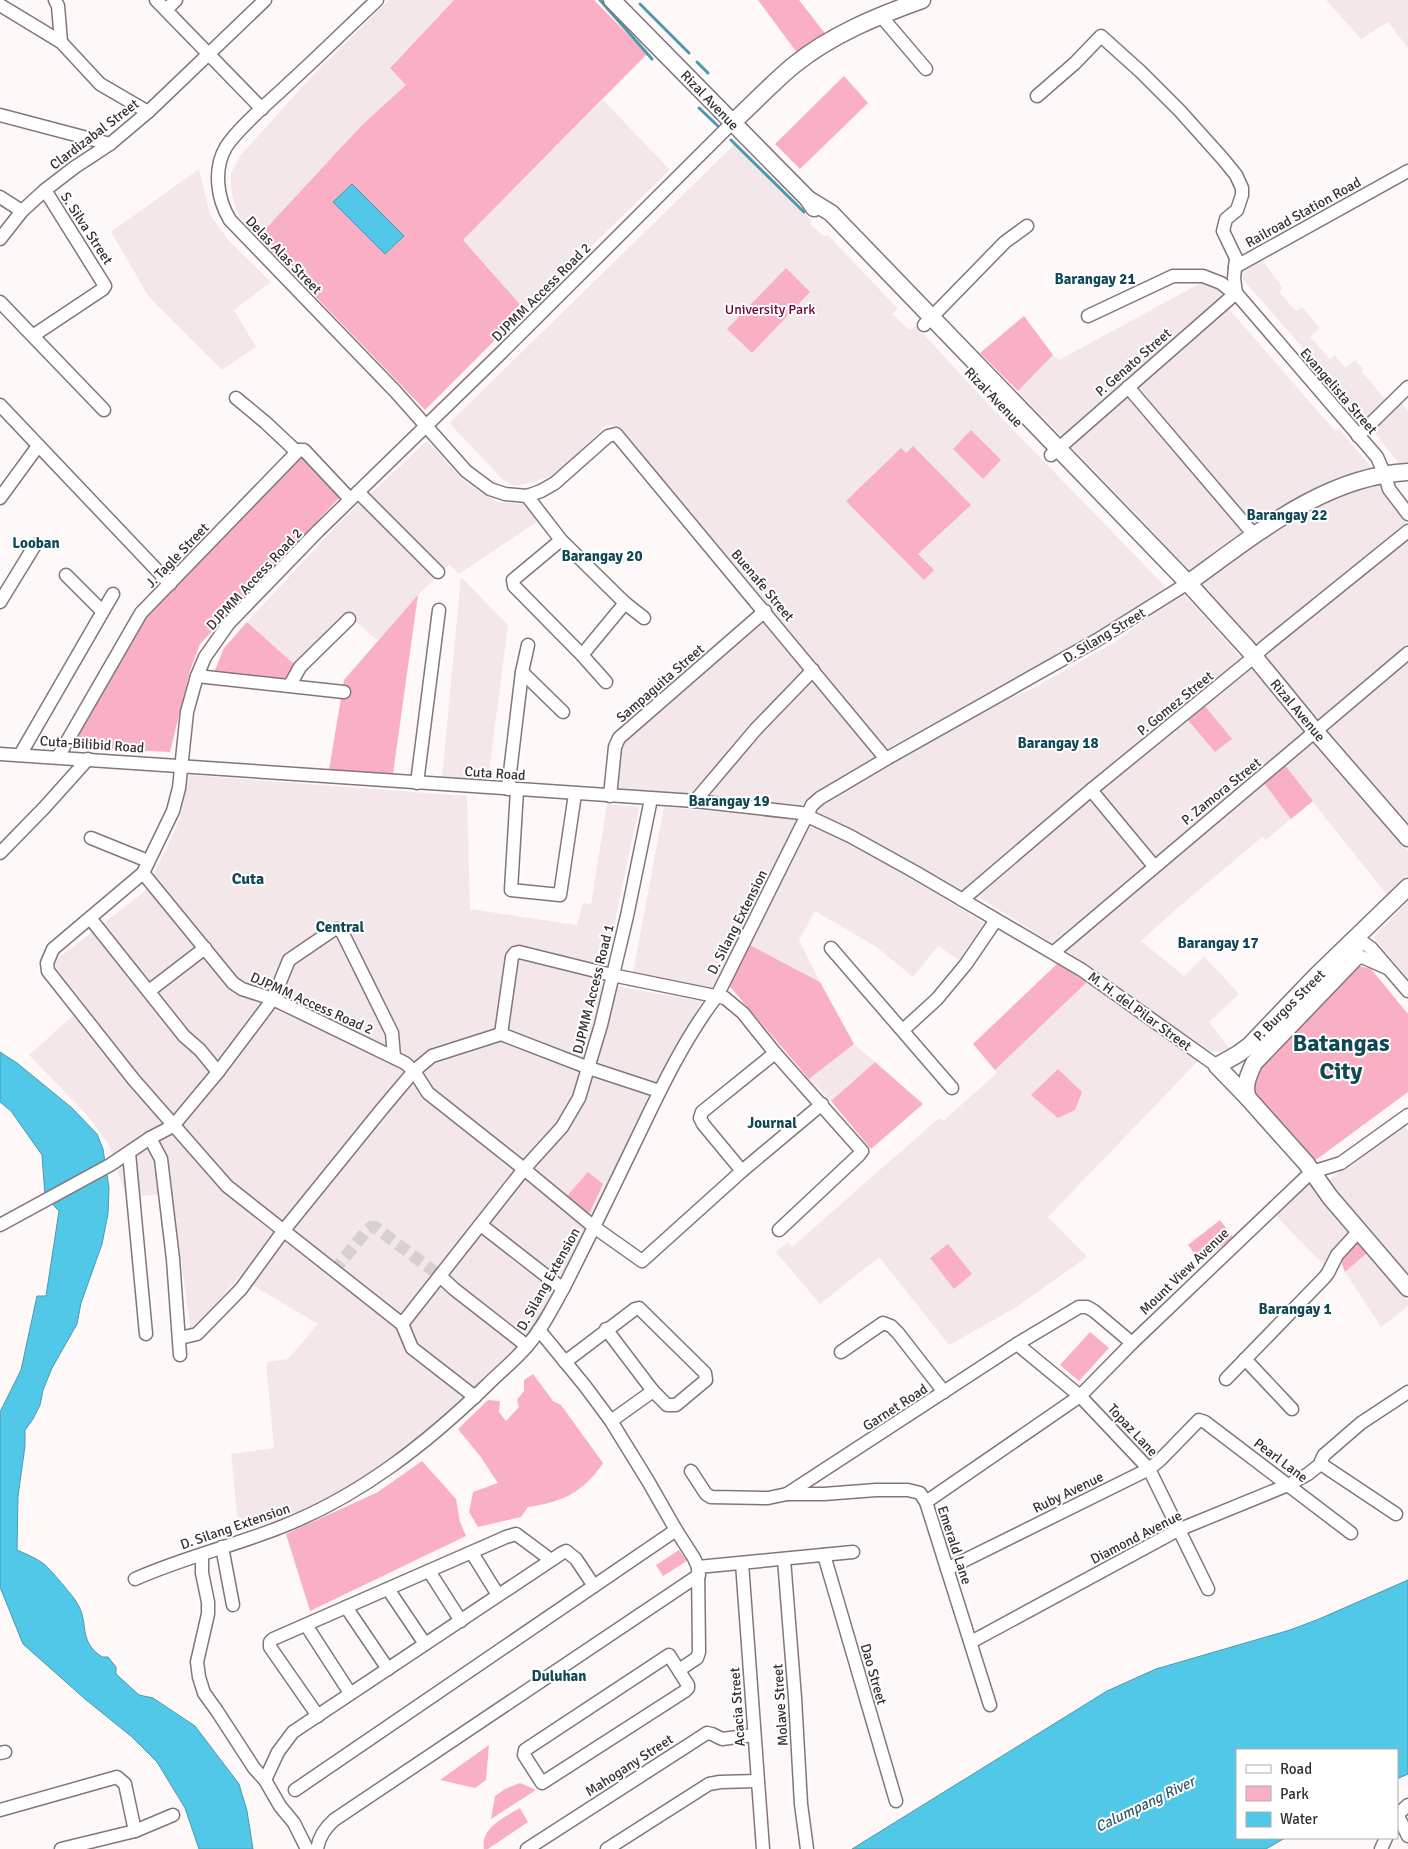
<svg xmlns="http://www.w3.org/2000/svg" width="1408" height="1849" font-family="Signika,sans-serif">
<style>
.built{fill:#f4e7ea}
.green{fill:#fab0c4}
.water{fill:#51c8e7;stroke:#499ab0}
.lines{fill:none;stroke-linecap:round;stroke-linejoin:round}
.stream{stroke:#499ab0;stroke-width:3}
.minor-tunnel{stroke:#d6d0d1;stroke-width:12;stroke-dasharray:12 6;stroke-linecap:butt}
.minor-casing{stroke:#827679;stroke-width:15}
.major-casing{stroke:#827679;stroke-width:19}
.minor{stroke:#fff;stroke-width:12}
.major{stroke:#fff;stroke-width:16}
.labels{text-anchor:middle;stroke-width:4;stroke-linejoin:round;paint-order:stroke}
.street-label{font-size:14px;fill:#352f30;stroke:#fff}
.park-label{font-size:14px;fill:#6f0035;stroke:#fff}
.neighbourhood-label{font-size:15px;font-weight:bold;fill:#104856;stroke:#fff}
.water-label{font-size:15px;font-style:italic;fill:#2c5e6b;stroke:#fff}
.quarter-label{font-size:16px;font-weight:bold;fill:#104856;stroke:#fff}
.town-label{font-size:24px;font-weight:bold;fill:#104856;stroke:#fff}
</style>
<rect width="100%" height="100%" fill="#fef8f9"/>
<g class="built">
<path d="M389 0H454L390 67 407 85 362 125 258 237 240 218 234 203 231 187V173L240 156 312 76Z"/>
<path d="M1326 0H1408V48L1388 22 1361 39Z"/>
<path d="M603 100 670 170 525 310 463 240Z"/>
<path d="M735 144 811 220V225L824 236 828 235 898 309 892 314 910 330 916 326 990 406 1163 584 1165 589 1073 646 885 750 614 426 606 425 557 474 534 482 514 486 504 481 491 467 452 426 450 422Z"/>
<path d="M199 169 210 215 230 242 271 282 234 310 256 347 222 370 149 297 111 232Z"/>
<path d="M1262 260 1283 288 1279 292 1296 311 1302 307 1320 328 1310 337 1330 359 1335 355 1345 368 1355 360 1363 369 1361 371 1388 402 1368 423 1234 269Z"/>
<path d="M1212 277 1225 293 1061 436 1018 391 1053 355 1059 360Z"/>
<path d="M1228 308 1335 431 1339 429 1373 469 1358 474 1255 526 1136 388Z"/>
<path d="M1128 395 1247 533 1191 572 1072 447Z"/>
<path d="M1400 402 1408 411V467H1402L1371 428Z"/>
<path d="M427 441 461 478 477 490 497 502 528 504 541 519 459 574 449 565 418 595 378 641 349 615 296 666 247 622 342 520Z"/>
<path d="M1377 481 1408 525 1255 648 1197 584 1313 507Z"/>
<path d="M1408 536V646L1318 725 1264 655Z"/>
<path d="M461 577 508 625 488 780 442 777Z"/>
<path d="M1182 592 1243 660 965 892 815 811 818 804 854 785 889 763 1001 701 1030 690 1118 640Z"/>
<path d="M764 616 809 672 694 796 615 790 621 744Z"/>
<path d="M1408 660V826L1325 732Z"/>
<path d="M1251 665 1307 735 1225 801 1224 799 1222 801 1154 860 1095 792Z"/>
<path d="M811 674 878 755 800 805 714 797 711 795 710 791Z"/>
<path d="M1314 741 1408 851V876L1387 895 1312 801 1266 840 1262 837 1174 911 1141 941 1184 976 1204 956 1239 994 1209 1022 1229 1048 1221 1052 1209 1051 1202 1049 1103 975 1066 951 1198 836Z"/>
<path d="M189 775 467 796 470 909 577 925 583 903 591 904 607 804 639 807 602 983 626 988 702 1001 656 1083 562 1277 532 1331 437 1423 397 1458 347 1492 294 1515 239 1532 231 1454 274 1448 266 1362 288 1359 318 1324 239 1277 191 1333 172 1194 126 1196 109 1145 86 1114 29 1055 85 1005 52 963 144 892 169 843 180 818Z"/>
<path d="M1093 796 1148 863 1052 943 975 895Z"/>
<path d="M664 807 800 819 716 990 633 973Z"/>
<path d="M808 820 904 874 984 923 959 960 938 946 913 977 875 946 815 911 799 940 820 982 748 944Z"/>
<path d="M1408 901V980L1374 937Z"/>
<path d="M1087 982 1199 1060 1048 1217 1087 1257 1015 1308 949 1345 879 1257 820 1304 776 1252 788 1242 792 1247 939 1118 943 1121 997 1073 995 1070Z"/>
<path d="M854 1044 875 1062 831 1101 809 1079Z"/>
<path d="M1404 1126 1408 1132V1278L1328 1183 1331 1178Z"/>
<path d="M1310 1183 1352 1234 1326 1267 1275 1215Z"/>
<path d="M1367 1253 1408 1301V1306L1381 1327 1345 1272Z"/>
</g>
<g class="green">
<path d="M454 0H594L647 54 463 240 525 310 425 410 258 237 362 125 406 85 390 68Z"/>
<path d="M758 0H799L827 36 798 54Z"/>
<path d="M844 76 868 103 800 169 775 144Z"/>
<path d="M786 268 810 292 752 353 727 329Z"/>
<path d="M1024 316 1053 355 1018 391 980 353Z"/>
<path d="M971 430 1001 460 983 479 953 449Z"/>
<path d="M913 446 971 505 918 554 934 570 924 580 846 501 901 448 906 453Z"/>
<path d="M302 453 340 497 200 644 190 671 170 752 70 747 148 611Z"/>
<path d="M418 595 393 774 329 770 344 680Z"/>
<path d="M247 622 296 666 287 683 213 675 224 648Z"/>
<path d="M1204 705 1232 739 1215 752 1187 719Z"/>
<path d="M1285 765 1313 801 1291 819 1264 783Z"/>
<path d="M748 944 820 982 854 1044 809 1079 726 982Z"/>
<path d="M1058 963 1087 982 995 1070 973 1044Z"/>
<path d="M1359 966 1371 969 1408 1014V1092L1313 1162 1251 1089 1252 1077 1356 967Z"/>
<path d="M875 1062 923 1104 871 1149 831 1101Z"/>
<path d="M1058 1069 1082 1092 1075 1110 1058 1118 1031 1095Z"/>
<path d="M588 1172 603 1184 588 1216 566 1197Z"/>
<path d="M1220 1220 1233 1237 1201 1262 1188 1245Z"/>
<path d="M1357 1243 1367 1253 1345 1272 1340 1259Z"/>
<path d="M948 1244 972 1274 954 1289 930 1258Z"/>
<path d="M1090 1332 1109 1348 1079 1381 1060 1365Z"/>
<path d="M533 1374 553 1401 561 1405 603 1463C583 1493 562 1502 528 1507L521 1517 478 1527 469 1512 473 1492 498 1483 480 1456 458 1429 488 1400 500 1401 499 1412 506 1421 519 1407 517 1400 524 1391V1380Z"/>
<path d="M422 1461 456 1499 460 1522 466 1536 310 1611 286 1534 378 1492Z"/>
<path d="M679 1550 687 1561 663 1576 656 1565Z"/>
<path d="M489 1745 486 1780 475 1788 440 1780Z"/>
<path d="M520 1783 536 1790 491 1819 495 1796 505 1789Z"/>
<path d="M520 1808 528 1822 488 1849H484C480 1828 505 1817 520 1808Z"/>
</g>
<g class="water">
<path d="M352 184 404 236 385 254 333 202Z"/>
<path d="M0 1052 17 1063 72 1108 97 1134 103 1149 109 1188 108 1214 102 1244 81 1303 77 1324 52 1368 43 1390 40 1405 33 1419 25 1430V1446L18 1496 17 1550C26 1554 36 1558 44 1564 48 1567 75 1598 77 1603 90 1624 77 1640 102 1657H108L116 1667V1674L139 1695 153 1698 195 1726 239 1784 247 1811 253 1849H199L185 1808 157 1762 132 1737 85 1699 23 1644 0 1587V1412L21 1370 37 1296H46L59 1211 45 1196 42 1155 11 1111 0 1102Z"/>
<path d="M1408 1580V1774L1397 1779V1750H1237V1838H1285L1266 1849H852L1107 1691 1156 1669 1290 1630 1319 1619Z"/>
</g>
<g class="lines">
<g class="stream">
<path d="M600 0 652 59"/>
<path d="M640 4 689 53"/>
<path d="M697 62 708 73"/>
<path d="M699 108 719 127"/>
<path d="M731 140 804 212"/>
</g>
<path class="minor-tunnel" d="M334 1271 367 1230 371 1227H375L440 1276"/>
<g class="minor-casing">
<g id="minor">
<path d="M55 0 58 6 61 42"/>
<path d="M156 0 262 109"/>
<path d="M377 0C346 29 316 59 285 87 268 103 238 128 226 147 213 169 217 199 230 220L395 391 466 471 490 489 505 494 527 496 541 491 555 483 608 436 616 434 886 759"/>
<path d="M0 5 61 42 100 84 148 112"/>
<path d="M166 10 176 0"/>
<path d="M880 15 926 69"/>
<path d="M1037 96 1075 63 1101 36 1141 72 1180 111 1223 159 1236 175 1242 188V195L1237 210 1226 219 1223 231 1236 258 1234 278 1236 293"/>
<path d="M0 115 110 144"/>
<path d="M0 197 22 211"/>
<path d="M0 239 22 211 45 190 75 167 110 144 148 112 265 0"/>
<path d="M1235 267 1408 171"/>
<path d="M1236 293 1377 457 1385 475 1389 489 1408 514"/>
<path d="M0 302 104 410"/>
<path d="M1088 316 1173 276H1203L1221 283 1235 294"/>
<path d="M924 325 1005 242 1027 226"/>
<path d="M34 335 103 289 105 286 45 190"/>
<path d="M1128 387 1255 536"/>
<path d="M236 398 265 422 297 452"/>
<path d="M0 405 170 584"/>
<path d="M1358 436 1408 387"/>
<path d="M1051 455 1236 293"/>
<path d="M358 492 438 572"/>
<path d="M527 496 561 540 625 603 582 655 514 586 513 580 561 540"/>
<path d="M0 498 38 446"/>
<path d="M66 575 102 611"/>
<path d="M0 602 35 545"/>
<path d="M625 603 644 618"/>
<path d="M582 655 606 682"/>
<path d="M522 672 563 712"/>
<path d="M197 676 344 692"/>
<path d="M290 685 300 667 349 619"/>
<path d="M0 754 695 801 801 813 850 836 915 872 1082 970 1217 1066"/>
<path d="M20 755 113 594"/>
<path d="M58 757 141 613 299 450H304L350 499"/>
<path d="M417 783 439 610"/>
<path d="M508 789 522 672 528 645"/>
<path d="M517 790 511 890 560 895 575 794"/>
<path d="M1091 790 1154 866"/>
<path d="M610 796 615 747 619 738 765 611"/>
<path d="M651 799 627 916 601 1025 579 1098 562 1127 524 1169 402 1324 227 1186 134 1080 48 971 47 963 53 949 143 873 173 811 179 788 187 712 197 676 205 657 229 623 318 531 501 353 732 123"/>
<path d="M695 801 756 729 813 670"/>
<path d="M91 838 148 861"/>
<path d="M0 853 44 808 88 759"/>
<path d="M143 873 233 983 242 989 273 999 405 1063 414 1071 428 1093 524 1169 594 1227 642 1261 742 1171 822 1104"/>
<path d="M962 900 1091 790 1254 657 1263 648 1408 531"/>
<path d="M90 918 184 1036 200 1050 218 1072"/>
<path d="M1357 938 1371 948 1408 991"/>
<path d="M831 948 952 1088"/>
<path d="M1054 952 1408 653"/>
<path d="M1353 960 1362 957 1387 968"/>
<path d="M149 991 205 948"/>
<path d="M903 1030 937 999 966 964 996 920"/>
<path d="M501 1034 512 957 515 953 519 952 612 975 725 998 743 1013 775 1053 862 1151 859 1155 779 1230"/>
<path d="M150 1138 161 1159 173 1259 180 1355"/>
<path d="M129 1153 146 1334"/>
<path d="M742 1171 703 1124 700 1118 702 1112 775 1053"/>
<path d="M0 1225 110 1165 150 1138 173 1126 218 1072 273 999 289 960 333 930 337 929 342 932 392 1033 394 1057"/>
<path d="M481 1225 563 1289"/>
<path d="M440 1276 454 1289 527 1346"/>
<path d="M402 1324 412 1348 475 1397"/>
<path d="M539 1330 585 1386 611 1421 648 1481 676 1530 694 1558 698 1567 699 1652 697 1658 679 1670"/>
<path d="M180 1338 197 1334 241 1289 284 1230 382 1109 414 1071 432 1056 501 1034 589 1068 659 1091"/>
<path d="M1017 1344 1080 1396 1149 1469 1208 1589"/>
<path d="M841 1352 883 1323 891 1326 898 1333 944 1392"/>
<path d="M1245 1359 1292 1409"/>
<path d="M565 1362 635 1309 639 1308 705 1373 706 1380 676 1405H667L653 1391 606 1329"/>
<path d="M1226 1379 1324 1278 1328 1273 1337 1255 1359 1231"/>
<path d="M611 1421 653 1391"/>
<path d="M691 1471 706 1494 711 1497 768 1498 787 1494H824L876 1490H908L920 1493 926 1502 990 1705"/>
<path d="M787 1494 1017 1344 1079 1307H1087L1094 1311 1132 1343"/>
<path d="M926 1502 1080 1396 1132 1343 1305 1178 1312 1172 1341 1163 1408 1115"/>
<path d="M1396 1514 1324 1466 1321 1461 1324 1455 1361 1423 1408 1392"/>
<path d="M222 1547 233 1605"/>
<path d="M472 1553 498 1595"/>
<path d="M202 1555V1573L208 1602V1614L197 1662 199 1677 204 1693 217 1711 254 1768 265 1780 280 1806 294 1823 307 1849"/>
<path d="M824 1555 896 1801"/>
<path d="M784 1559 795 1698 801 1804 807 1849"/>
<path d="M742 1563 763 1849"/>
<path d="M698 1567 853 1552"/>
<path d="M947 1569 1149 1469 1160 1460 1199 1420 1205 1422 1351 1533"/>
<path d="M429 1571 461 1621"/>
<path d="M135 1579C182 1558 233 1546 281 1527 360 1496 426 1444 487 1385 500 1372 515 1360 527 1346 542 1329 553 1307 564 1287 590 1236 615 1184 640 1132 662 1086 686 1036 717 996L812 805 820 798 886 759 1097 640 1188 583"/>
<path d="M388 1589 425 1644"/>
<path d="M346 1607 388 1669"/>
<path d="M306 1625 350 1693"/>
<path d="M971 1642 1178 1530 1288 1485 1308 1474 1318 1466"/>
<path d="M669 1655 688 1685V1688L685 1691 542 1783 524 1755 525 1750Z"/>
<path d="M318 1716 270 1647V1642L273 1639 506 1537 516 1534 551 1560"/>
<path d="M0 1753 5 1752"/>
<path d="M265 1780 278 1752 293 1732 562 1553 566 1551 576 1559 594 1586"/>
<path d="M295 1790 676 1530"/>
<path d="M0 1810 117 1777 125 1784 135 1831 61 1849"/>
<path d="M1397 1814 1408 1836"/>
<path d="M1397 1815 1408 1805"/>
<path d="M135 1831 173 1815"/>
<path d="M317 1849C319 1837 325 1828 334 1820L699 1575"/>
<path d="M527 1849 707 1733 712 1734 722 1739 754 1735"/>
<path d="M607 1849 709 1784 720 1782 757 1781"/>
<path d="M1381 1849 1386 1838"/>
</g>
</g>
<g class="major-casing">
<g id="major">
<path d="M612 0 808 199 814 208"/>
<path d="M732 123C753 104 772 83 794 65 831 35 877 16 922 0"/>
<path d="M808 199 831 213 1188 583 1248 649 1316 732 1408 838"/>
<path d="M1188 583C1254 536 1324 476 1408 472"/>
<path d="M1408 887 1316 976 1249 1046 1238 1054 1217 1066 1248 1098 1306 1163 1330 1197 1408 1288"/>
<path d="M1248 1098C1243 1086 1249 1074 1254 1063L1353 960 1357 938"/>
</g>
</g>
<use href="#minor" class="minor"/>
<use href="#major" class="major"/>
</g>
<g class="labels">
<g class="street-label">
<text transform="translate(710 100) rotate(46)" y="5">Rizal Avenue</text>
<text transform="translate(94 134) rotate(-37)" y="5">Clardizabal Street</text>
<text transform="translate(1303 212) rotate(-29)" y="5">Railroad Station Road</text>
<text transform="translate(87 228) rotate(57)" y="5">S. Silva Street</text>
<text transform="translate(284 255) rotate(46)" y="5">Delas Alas Street</text>
<text transform="translate(541 292) rotate(-45)" y="5">DJPMM Access Road 2</text>
<text transform="translate(1133 362) rotate(-41)" y="5">P. Genato Street</text>
<text transform="translate(1339 391) rotate(49)" y="5">Evangelista Street</text>
<text transform="translate(994 397) rotate(46)" y="5">Rizal Avenue</text>
<text transform="translate(177 555) rotate(-46)" y="5">J. Tagle Street</text>
<text transform="translate(254 579) rotate(-47)" y="5">DJPMM Access Road 2</text>
<text transform="translate(763 585) rotate(50)" y="5">Buenafe Street</text>
<text transform="translate(1104 635) rotate(-31)" y="5">D. Silang Street</text>
<text transform="translate(660 683) rotate(-41)" y="5">Sampaguita Street</text>
<text transform="translate(1175 703) rotate(-39)" y="5">P. Gomez Street</text>
<text transform="translate(1298 710) rotate(50)" y="5">Rizal Avenue</text>
<text transform="translate(92 744) rotate(4)" y="5">Cuta-Bilibid Road</text>
<text transform="translate(495 773) rotate(4)" y="5">Cuta Road</text>
<text transform="translate(1221 791) rotate(-39)" y="5">P. Zamora Street</text>
<text transform="translate(737 922) rotate(-63)" y="5">D. Silang Extension</text>
<text transform="translate(593 989) rotate(-76)" y="5">DJPMM Access Road 1</text>
<text transform="translate(312 1003) rotate(24)" y="5">DJPMM Access Road 2</text>
<text transform="translate(1289 1005) rotate(-45)" y="5">P. Burgos Street</text>
<text transform="translate(1140 1011) rotate(36)" y="5">M. H. del Pilar Street</text>
<text transform="translate(1184 1271) rotate(-44)" y="5">Mount View Avenue</text>
<text transform="translate(548 1279) rotate(-61)" y="5">D. Silang Extension</text>
<text transform="translate(895 1407) rotate(-33)" y="5">Garnet Road</text>
<text transform="translate(1133 1430) rotate(47)" y="5">Topaz Lane</text>
<text transform="translate(1281 1460) rotate(37)" y="5">Pearl Lane</text>
<text transform="translate(1068 1492) rotate(-26)" y="5">Ruby Avenue</text>
<text transform="translate(235 1526) rotate(-19)" y="5">D. Silang Extension</text>
<text transform="translate(1136 1537) rotate(-27)" y="5">Diamond Avenue</text>
<text transform="translate(955 1545) rotate(72)" y="5">Emerald Lane</text>
<text transform="translate(874 1674) rotate(74)" y="5">Dao Street</text>
<text transform="translate(780 1705) rotate(-94)" y="5">Molave Street</text>
<text transform="translate(737 1707) rotate(-94)" y="5">Acacia Street</text>
<text transform="translate(629 1765) rotate(-33)" y="5">Mahogany Street</text>
</g>
<g class="park-label">
<text x="770" y="314">University Park</text>
</g>
<g class="neighbourhood-label">
<text x="1095" y="284">Barangay 21</text>
<text x="1287" y="520">Barangay 22</text>
<text x="36" y="548">Looban</text>
<text x="602" y="561">Barangay 20</text>
<text x="1058" y="748">Barangay 18</text>
<text x="729" y="806">Barangay 19</text>
<text x="340" y="932">Central</text>
<text x="1218" y="948">Barangay 17</text>
<text x="772" y="1128">Journal</text>
<text x="1295" y="1314">Barangay 1</text>
<text x="559" y="1681">Duluhan</text>
</g>
<g class="water-label">
<text transform="translate(1145 1804) rotate(-26)" y="5">Calumpang River</text>
</g>
<g class="quarter-label">
<text x="248" y="884">Cuta</text>
</g>
<g class="town-label">
<text x="1341" y="1051">Batangas<tspan x="1341" dy="28">City</tspan></text>
</g>
</g>
<rect x="1236" y="1749" width="162" height="90" fill="#ffffff" stroke="#aeacac"/>
<rect x="1246" y="1765" width="25" height="8" fill="#ffffff" stroke="#aeacac"/>
<text x="1280" y="1774" font-size="15" fill="#352f30">Road</text>
<rect x="1246" y="1786" width="25" height="15" fill="#fab0c4" stroke="#aeacac"/>
<text x="1280" y="1799" font-size="15" fill="#352f30">Park</text>
<rect x="1246" y="1812" width="25" height="15" fill="#51c8e7" stroke="#aeacac"/>
<text x="1280" y="1824" font-size="15" fill="#352f30">Water</text>
</svg>
